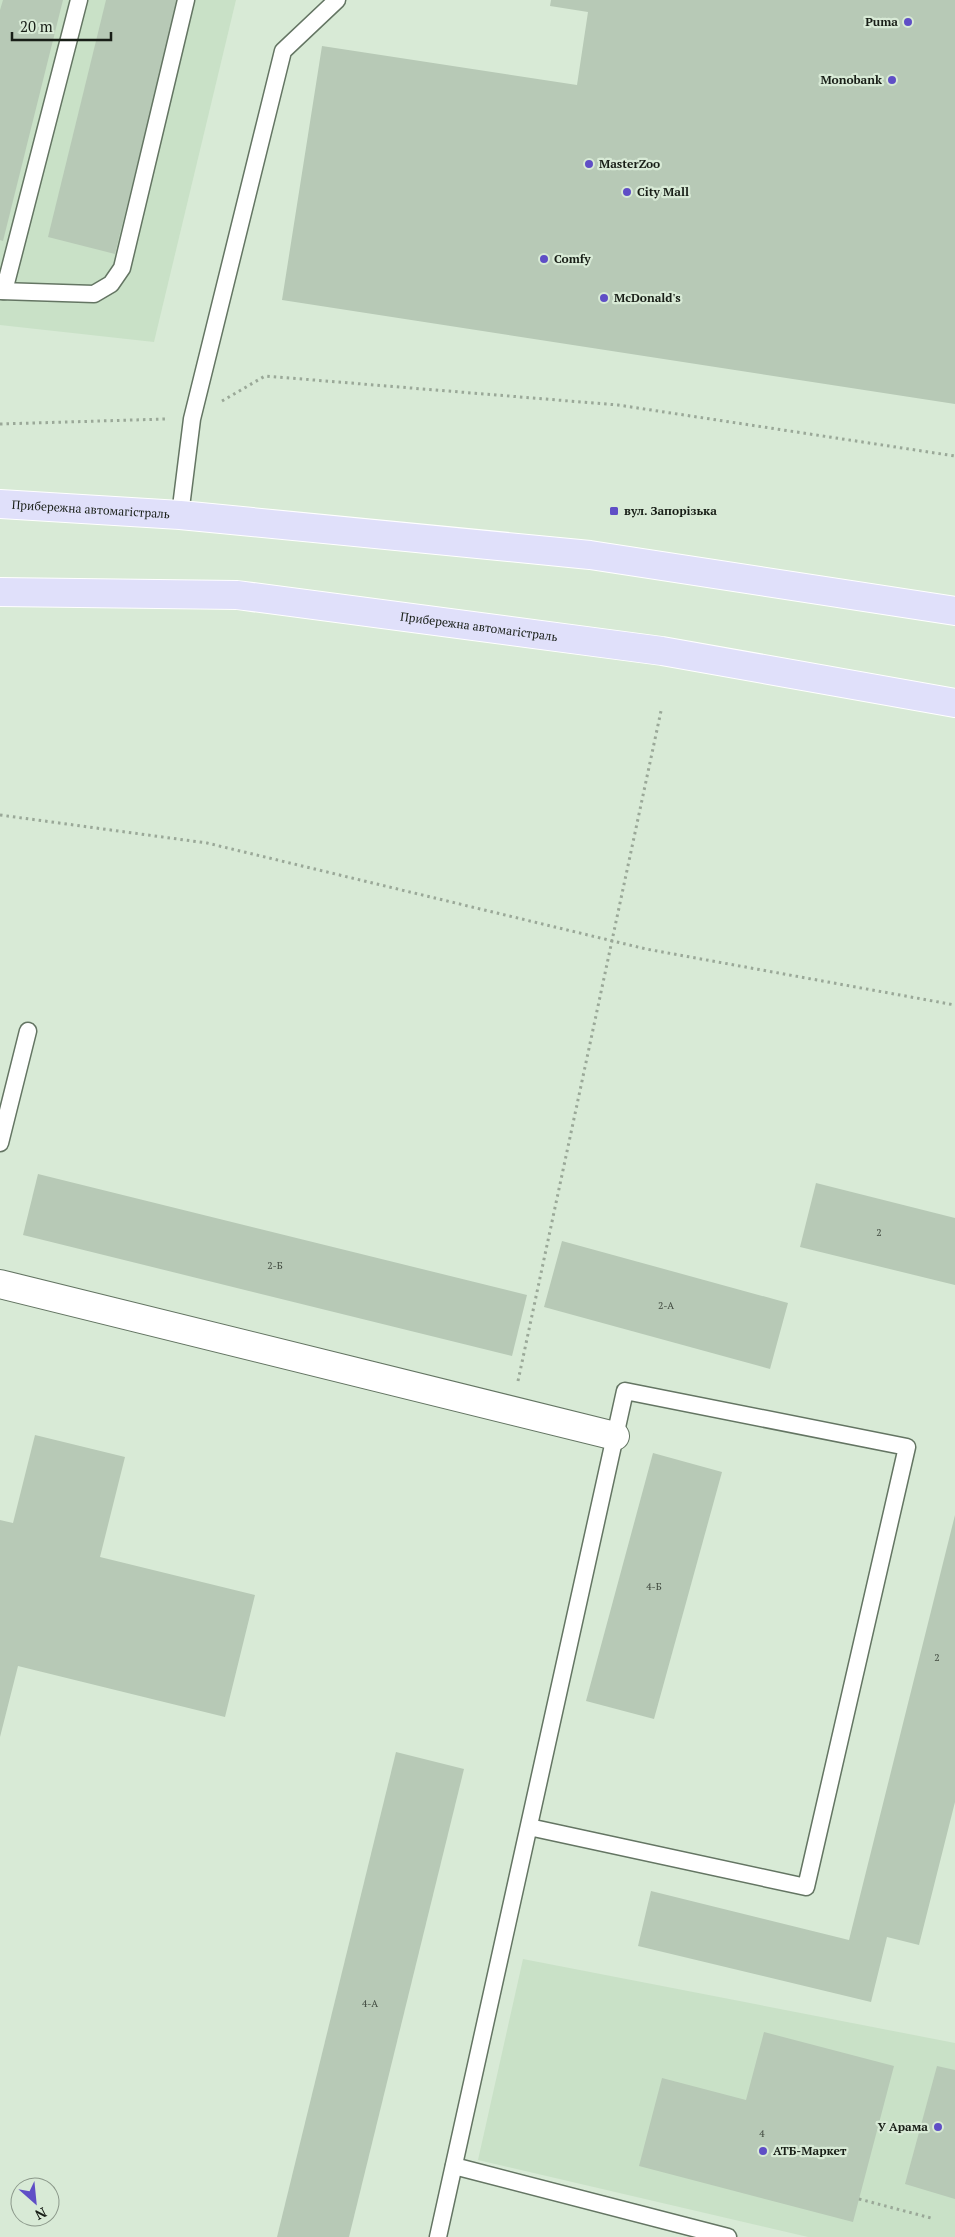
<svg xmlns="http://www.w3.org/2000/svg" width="955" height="2237" font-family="'PT Serif',serif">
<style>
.built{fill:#c9e1c7}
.building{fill:#b7c9b6}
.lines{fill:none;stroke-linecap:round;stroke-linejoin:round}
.lane-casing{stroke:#647563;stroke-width:19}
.street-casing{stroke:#647563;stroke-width:30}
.primary-casing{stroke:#fff;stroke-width:30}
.path{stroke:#9aa898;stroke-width:3;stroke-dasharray:2.5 4;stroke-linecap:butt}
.lane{stroke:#fff;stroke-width:16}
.street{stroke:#fff;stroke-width:28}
.primary{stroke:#e0e0fa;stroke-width:28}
.poi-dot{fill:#5f4ec6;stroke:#d8ead6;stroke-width:2}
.labels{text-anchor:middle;stroke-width:4.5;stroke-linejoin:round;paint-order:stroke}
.number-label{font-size:10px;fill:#40493f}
.poi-label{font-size:12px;font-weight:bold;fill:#181e17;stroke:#d8ead6;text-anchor:start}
.street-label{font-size:12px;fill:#181e17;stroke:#d8ead6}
</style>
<rect width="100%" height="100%" fill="#d8ead6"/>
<g class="built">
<path d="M0 0H236L154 342 0 325Z"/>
<path d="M523 1959 955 2043V2237H808L478 2160Z"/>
</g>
<g class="building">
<path d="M3 0H63L3 241 0 240V10Z"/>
<path d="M106 0H178L115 254 48 237Z"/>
<path d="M551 0H955V404L282 300 322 46 577 85 588 12 550 6Z"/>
<path d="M38 1174 527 1295 512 1356 23 1235Z"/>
<path d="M816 1183 955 1218V1285L800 1247Z"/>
<path d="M562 1241 788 1303 770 1369 544 1307Z"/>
<path d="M35 1435 125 1457 100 1557 255 1595 225 1717 18 1666 0 1737V1520L13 1523Z"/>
<path d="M653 1453 722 1472 654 1719 586 1701Z"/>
<path d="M955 1515V1802L919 1945 887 1937 871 2002 638 1946 651 1891 849 1940Z"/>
<path d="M396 1752 464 1769 349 2237H277Z"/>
<path d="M764 2032 894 2066 853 2222 639 2166 662 2078 746 2100Z"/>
<path d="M937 2066 955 2070V2199L905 2184Z"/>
</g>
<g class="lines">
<g class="lane-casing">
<g id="lane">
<path d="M0 291 94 294 111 284 122 268 186 0"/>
<path d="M4 291 79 0"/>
<path d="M180 515 192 419 283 51 337 0"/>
<path d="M0 1143 28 1031"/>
<path d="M454 2166 728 2237"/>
<path d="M438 2237 625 1391 907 1447 806 1887 529 1827"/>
</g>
</g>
<g class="street-casing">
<path id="street" d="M0 1284 615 1436"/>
</g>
<g class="primary-casing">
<g id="primary">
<path id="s1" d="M0 504 180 515 590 555 955 611"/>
<path id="s2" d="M0 592 237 595 662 651 955 703"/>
</g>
</g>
<g class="path">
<path d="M222 401 265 376 618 405 955 456"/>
<path d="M0 424 166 419"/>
<path d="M0 815 207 843 646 949 955 1005"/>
<path d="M518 1381 661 711"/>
<path d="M859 2199 931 2218"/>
</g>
<use href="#lane" class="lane"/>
<use href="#street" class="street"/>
<use href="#primary" class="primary"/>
</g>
<g class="poi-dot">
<circle cx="908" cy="22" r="5"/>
<circle cx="892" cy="80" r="5"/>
<circle cx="589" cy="164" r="5"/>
<circle cx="627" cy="192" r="5"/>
<circle cx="544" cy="259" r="5"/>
<circle cx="604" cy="298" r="5"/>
<rect x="609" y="506" width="10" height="10" rx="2.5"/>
<circle cx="938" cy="2127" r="5"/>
<circle cx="763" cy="2151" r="5"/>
</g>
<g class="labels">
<g class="number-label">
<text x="879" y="1236">2</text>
<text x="275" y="1269">2-Б</text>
<text x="666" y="1309">2-А</text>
<text x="654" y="1590">4-Б</text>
<text x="937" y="1661">2</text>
<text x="370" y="2007">4-А</text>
<text x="762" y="2137">4</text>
</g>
<g class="poi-label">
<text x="898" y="26" text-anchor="end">Puma</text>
<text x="882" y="84" text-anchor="end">Monobank</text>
<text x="599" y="168">MasterZoo</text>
<text x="637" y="196">City Mall</text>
<text x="554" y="263">Comfy</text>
<text x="614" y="302">McDonald's</text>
<text x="624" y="515">вул. Запорізька</text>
<text x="928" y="2131" text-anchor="end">У Арама</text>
<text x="773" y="2155">АТБ-Маркет</text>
</g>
<g class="street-label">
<text dy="4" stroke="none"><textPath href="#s1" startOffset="91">Прибережна автомагістраль</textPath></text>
<text dy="4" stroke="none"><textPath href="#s2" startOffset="481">Прибережна автомагістраль</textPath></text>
</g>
</g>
<g transform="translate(35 2202) rotate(153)"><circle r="24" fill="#d8ead6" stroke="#8b988a"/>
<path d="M0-4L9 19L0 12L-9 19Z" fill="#5f4ec6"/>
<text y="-8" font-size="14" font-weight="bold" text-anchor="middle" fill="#181e17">N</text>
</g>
<path d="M12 32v8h99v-8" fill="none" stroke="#181e17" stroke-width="2.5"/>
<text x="20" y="32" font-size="15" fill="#181e17" stroke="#d8ead6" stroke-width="4" paint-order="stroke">20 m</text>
</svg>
